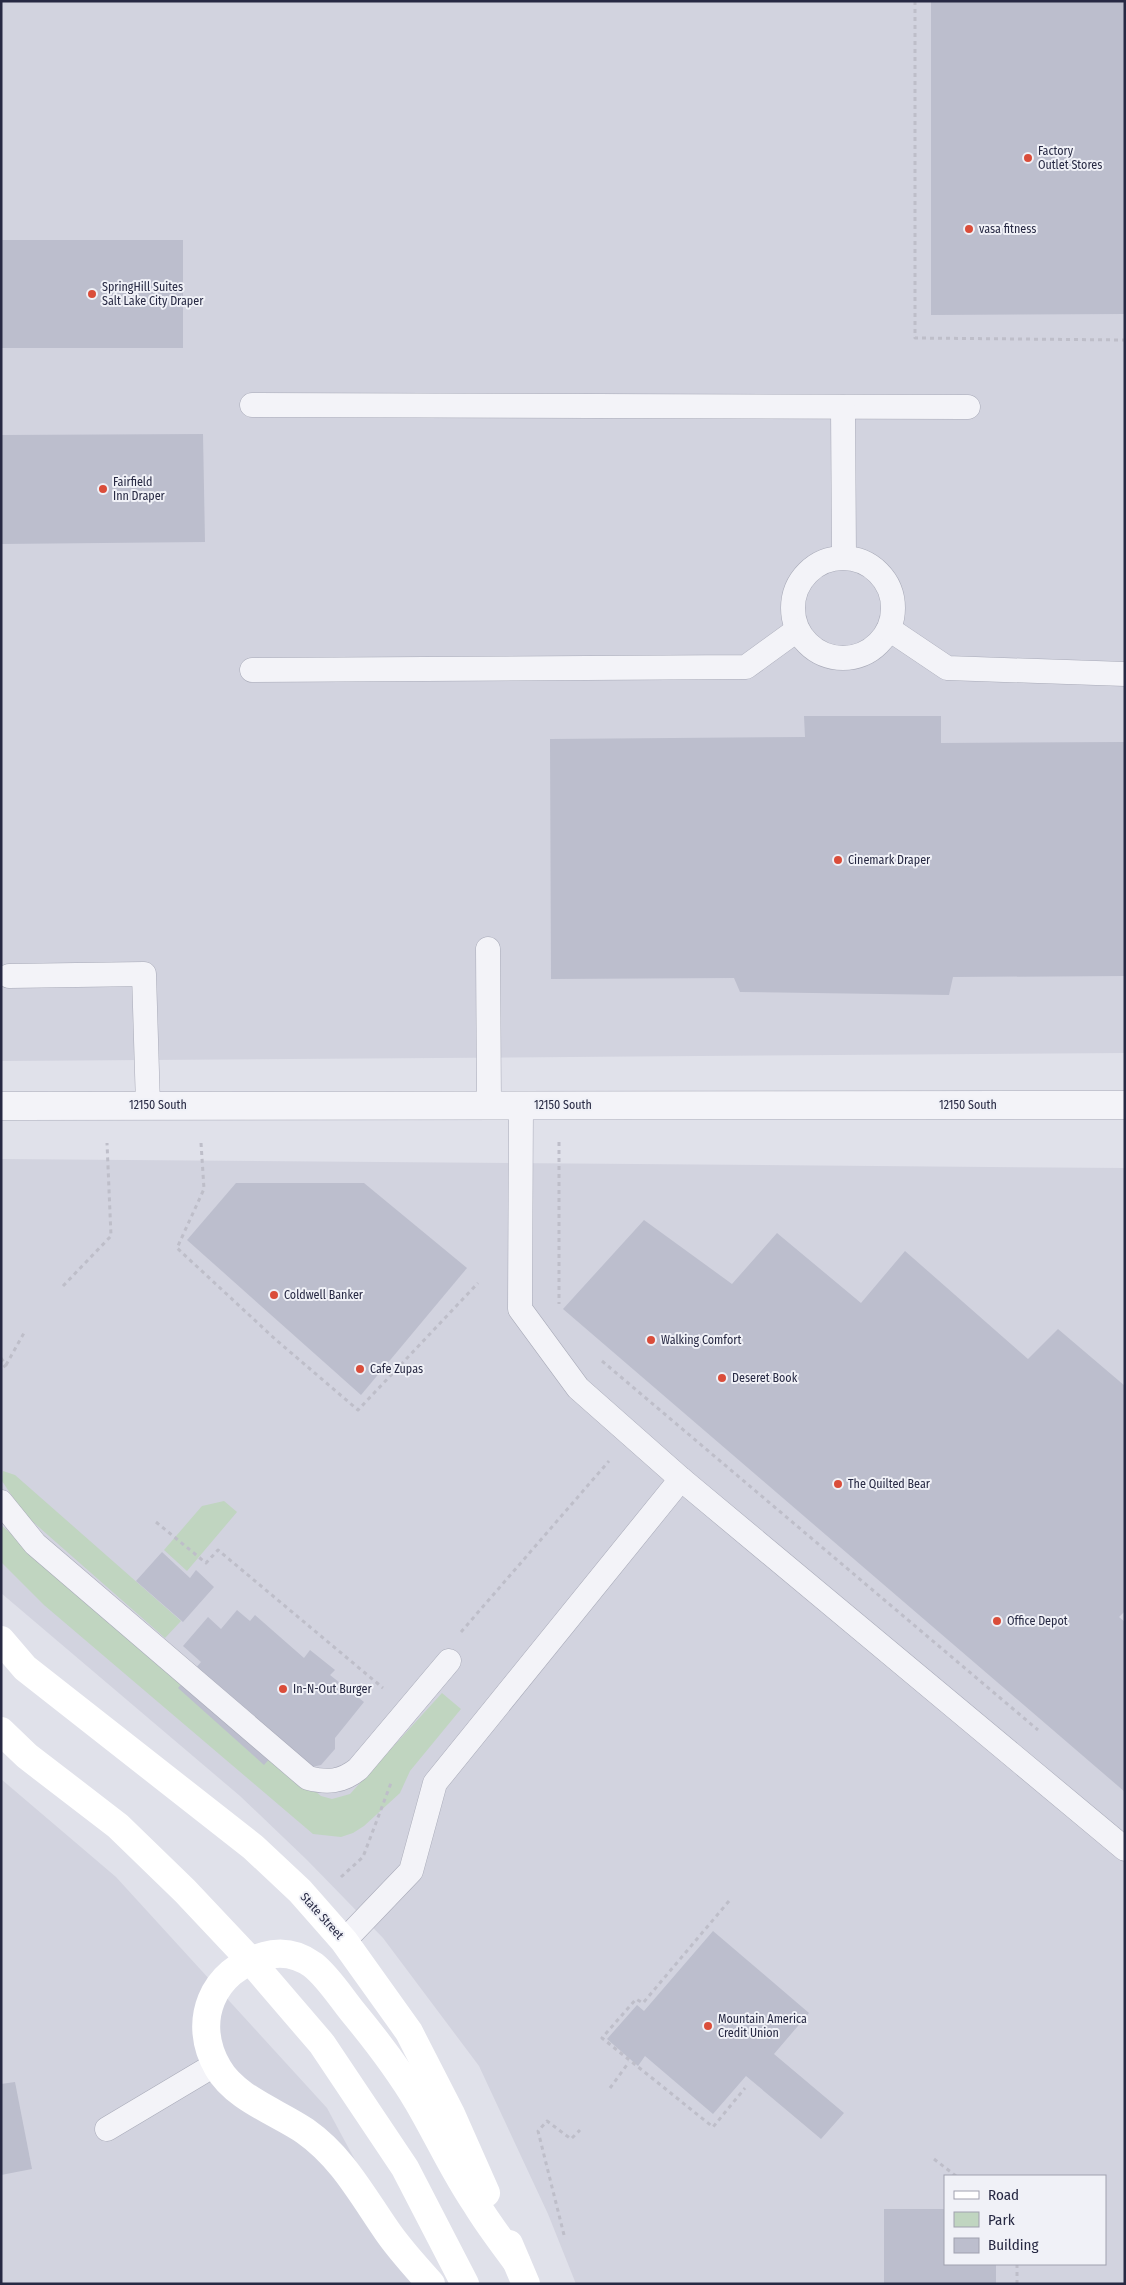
<svg xmlns="http://www.w3.org/2000/svg" width="1126" height="2285" font-family="'Fira Sans Condensed',sans-serif">
<style>
.built{fill:#d2d3df;fill-rule:evenodd}
.green{fill:#c0d5c0}
.building{fill:#bcbecd}
.lines{fill:none;stroke-linecap:round;stroke-linejoin:round}
.service-casing{stroke:#a8aab8;stroke-width:25}
.tertiary-casing{stroke:#a8aab8;stroke-width:29}
.path{stroke:#bebec9;stroke-width:3;stroke-dasharray:4 4;stroke-linecap:butt}
.service{stroke:#f3f3f8;stroke-width:24}
.tertiary{stroke:#f3f3f8;stroke-width:28}
.secondary{stroke:#fff;stroke-width:28}
.poi-dot{fill:#da4d3a;stroke:#f0f1f7;stroke-width:2}
.labels{text-anchor:middle;stroke-width:4;stroke-linejoin:round;paint-order:stroke}
.poi-label{font-size:12px;fill:#272943;stroke:#f0f1f7;text-anchor:start}
.street-label{font-size:12px;fill:#272943;stroke:#f0f1f7}
</style>
<rect width="100%" height="100%" fill="#e0e1ea"/>
<g class="built">
<path d="M1 1H1125V1053L1 1061Z"/>
<path d="M1 1159 1125 1168V2284H576L548 2214 479 2066 383 1938 307 1860 240 1796 1 1593ZM945 2176H1105V2264H945Z"/>
<path d="M1 1779 116 1877 327 2108 422 2284H1Z"/>
</g>
<g class="green">
<path d="M3 1471 15 1475 181 1621 165 1638 24 1514 2 1481Z"/>
<path d="M224 1501 237 1512 187 1571 164 1550 202 1506Z"/>
<path d="M1 1525 321 1796 332 1799 350 1794 442 1693 461 1709 410 1771 400 1793 364 1826 353 1833 341 1837 313 1834 44 1605 1 1562Z"/>
</g>
<g class="building">
<path d="M931 1H1125V314L931 315Z"/>
<rect x="1" y="240" width="182" height="108"/>
<path d="M203 434 205 542 1 544V435Z"/>
<path d="M804 716H941V743L1125 742V976L953 977 949 995 740 992 734 978 551 979 550 739 805 737Z"/>
<path d="M236 1183H364L467 1268 361 1395 187 1240Z"/>
<path d="M644 1220 732 1284 777 1233 861 1303 905 1251 1028 1359 1058 1329 1125 1386V1611L1119 1617 1125 1622V1792L563 1309Z"/>
<path d="M162 1552 190 1578 196 1570 214 1587 183 1622 136 1581Z"/>
<path d="M237 1610 250 1621 255 1615 304 1658 310 1650 335 1670 330 1675 364 1702 335 1738V1749L321 1765 312 1767 284 1743 264 1765 178 1688 201 1662 183 1646 208 1617 221 1629Z"/>
<path d="M713 1931 809 2013 774 2054 844 2113 821 2139 746 2076 713 2114 645 2056 638 2066 607 2039 637 2005 644 2011Z"/>
<path d="M15 2082 32 2169 1 2175V2084Z"/>
<path d="M884 2209H945V2264H996V2284H884Z"/>
</g>
<g class="lines">
<g class="service-casing">
<g id="service">
<path d="M252 405 968 407"/>
<path d="M843 407 844 557"/>
<circle cx="843" cy="608" r="50"/>
<path d="M889 629 947 668 1125 674"/>
<path d="M252 670 746 667 797 630"/>
<path d="M488 949 489 1104"/>
<path d="M9 976 144 974 148 1105"/>
<path d="M521 1105 520 1309 578 1388 681 1479 1125 1849"/>
<path d="M1 1502 35 1544 308 1778C327 1783 342 1782 358 1769L449 1661"/>
<path d="M344 1941 411 1871 435 1783 681 1479"/>
<path d="M107 2129 216 2064"/>
</g>
</g>
<g class="tertiary-casing">
<path id="tertiary" d="M1 1106 1125 1105"/>
</g>
<g class="path">
<path d="M915 1V338L1125 340"/>
<path d="M559 1142V1304"/>
<path d="M201 1143 204 1189 177 1248 275 1339 358 1410 478 1283"/>
<path d="M63 1286 111 1236 107 1143"/>
<path d="M1 1358 6 1365 1 1369"/>
<path d="M602 1361 1038 1730"/>
<path d="M6 1365 24 1333"/>
<path d="M156 1522 206 1563 218 1550 383 1688"/>
<path d="M461 1632 609 1461"/>
<path d="M341 1877 363 1857 391 1783"/>
<path d="M729 1901 643 2003 636 1999 602 2038 713 2127 745 2088"/>
<path d="M610 2088 629 2062"/>
<path d="M934 2159 956 2176"/>
<path d="M564 2235 538 2131 547 2121 571 2139 580 2130"/>
<path d="M1017 2264V2284"/>
</g>
<use href="#service" class="service"/>
<use href="#tertiary" class="tertiary"/>
<g class="secondary">
<path d="M1 1640 25 1668 253 1847 300 1891 344 1941 409 2032 451 2114 486 2193"/>
<path d="M1 1731 27 1756 118 1826 185 1891 250 1960 322 2044 405 2168 465 2284"/>
<path d="M509 2244 526 2284"/>
<path d="M431 2284C416 2267 400 2250 387 2231 362 2195 342 2157 305 2131 277 2112 235 2098 218 2068 191 2022 212 1970 264 1956 281 1951 298 1954 313 1965 328 1977 340 1996 352 2011 376 2040 399 2070 418 2102 438 2136 454 2172 476 2204 488 2224 502 2242 516 2261"/>
</g>
</g>
<g class="poi-dot">
<circle cx="1028" cy="158" r="5"/>
<circle cx="969" cy="229" r="5"/>
<circle cx="92" cy="294" r="5"/>
<circle cx="103" cy="489" r="5"/>
<circle cx="838" cy="860" r="5"/>
<circle cx="274" cy="1295" r="5"/>
<circle cx="651" cy="1340" r="5"/>
<circle cx="360" cy="1369" r="5"/>
<circle cx="722" cy="1378" r="5"/>
<circle cx="838" cy="1484" r="5"/>
<circle cx="997" cy="1621" r="5"/>
<circle cx="283" cy="1689" r="5"/>
<circle cx="708" cy="2026" r="5"/>
</g>
<g class="labels">
<g class="poi-label">
<text x="1038" y="155">Factory<tspan x="1038" dy="14">Outlet Stores</tspan></text>
<text x="979" y="233">vasa fitness</text>
<text x="102" y="291">SpringHill Suites<tspan x="102" dy="14">Salt Lake City Draper</tspan></text>
<text x="113" y="486">Fairfield<tspan x="113" dy="14">Inn Draper</tspan></text>
<text x="848" y="864">Cinemark Draper</text>
<text x="284" y="1299">Coldwell Banker</text>
<text x="661" y="1344">Walking Comfort</text>
<text x="370" y="1373">Cafe Zupas</text>
<text x="732" y="1382">Deseret Book</text>
<text x="848" y="1488">The Quilted Bear</text>
<text x="1007" y="1625">Office Depot</text>
<text x="293" y="1693">In-N-Out Burger</text>
<text x="718" y="2023">Mountain America<tspan x="718" dy="14">Credit Union</tspan></text>
</g>
<g class="street-label">
<text x="158" y="1109">12150 South</text>
<text x="563" y="1109">12150 South</text>
<text x="968" y="1109">12150 South</text>
<text transform="translate(322 1916) rotate(48)" y="4">State Street</text>
</g>
</g>
<rect width="1126" height="2285" fill="none" stroke="#272943" stroke-width="5"/>
<rect x="944" y="2175" width="162" height="90" fill="#f0f1f7" stroke="#a0a1af"/>
<rect x="954" y="2191" width="25" height="8" fill="#ffffff" stroke="#a0a1af"/>
<text x="988" y="2200" font-size="15" fill="#272943">Road</text>
<rect x="954" y="2212" width="25" height="15" fill="#c0d5c0" stroke="#a0a1af"/>
<text x="988" y="2225" font-size="15" fill="#272943">Park</text>
<rect x="954" y="2238" width="25" height="15" fill="#bcbecd" stroke="#a0a1af"/>
<text x="988" y="2250" font-size="15" fill="#272943">Building</text>
</svg>
